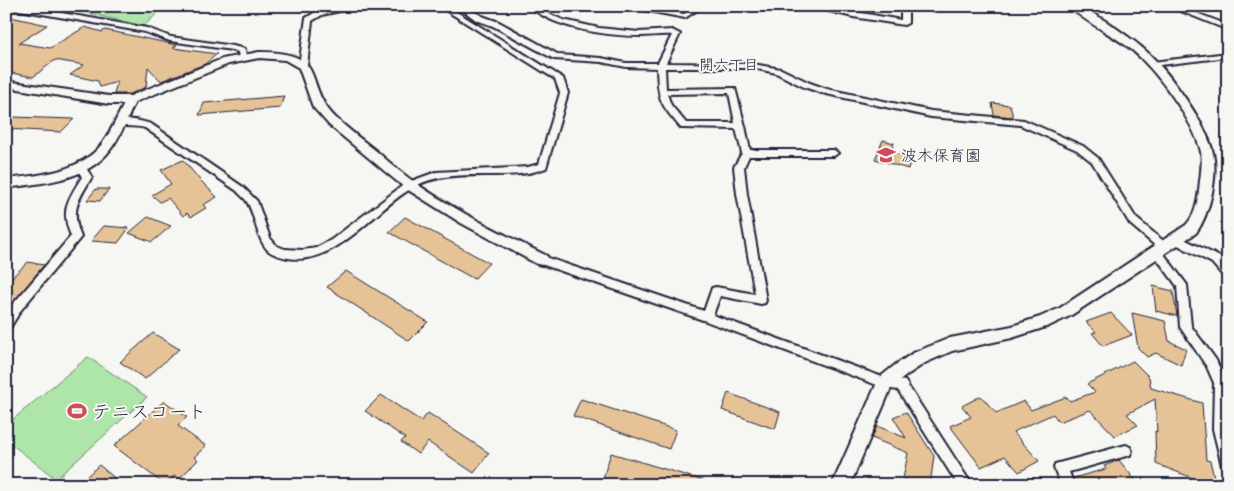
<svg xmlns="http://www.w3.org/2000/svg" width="1234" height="491" font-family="'Architects Daughter','Klee One',sans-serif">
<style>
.green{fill:#aee6a9;stroke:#688472}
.building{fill:#e6c297;stroke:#22223b}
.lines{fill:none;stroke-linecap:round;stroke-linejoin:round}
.minor-casing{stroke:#22223b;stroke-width:4}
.tertiary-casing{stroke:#22223b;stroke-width:4}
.minor{fill:#f6f6f2;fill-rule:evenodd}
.tertiary{fill:#f6f6f2;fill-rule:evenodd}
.labels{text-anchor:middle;stroke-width:4;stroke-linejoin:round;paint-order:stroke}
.far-neighbourhood-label{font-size:15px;fill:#22223b;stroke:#f6f6f2}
.poi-label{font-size:16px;fill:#22223b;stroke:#f6f6f2;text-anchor:start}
.near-poi-label{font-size:19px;fill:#22223b;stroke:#f6f6f2;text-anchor:start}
</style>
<rect width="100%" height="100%" fill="#f6f6f2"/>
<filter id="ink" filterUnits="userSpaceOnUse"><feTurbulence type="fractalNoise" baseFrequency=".02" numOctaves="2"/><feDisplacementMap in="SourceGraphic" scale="10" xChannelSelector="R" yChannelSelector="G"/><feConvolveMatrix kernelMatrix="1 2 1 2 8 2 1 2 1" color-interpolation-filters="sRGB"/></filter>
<g filter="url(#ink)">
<g class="green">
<path d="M36 6H165L144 26 74 10Z"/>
<path d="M88 357 147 397 56 479 6 440V425Z"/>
</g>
<g class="building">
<path d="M6 16 47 25 19 43 50 48 85 27 102 32 105 30 177 45 173 48 217 54 205 64 161 81 148 67 146 87 130 94H114L117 82 100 87 98 81 70 75 84 65 55 60 33 77 6 72Z"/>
<path d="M284 96 280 108 199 115 204 103Z"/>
<path d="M992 103 1010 105 1013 117 994 115Z"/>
<path d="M12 117 74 119 61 132 6 129V121Z"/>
<path d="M883 140 894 143 891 151 911 157 908 169 875 159Z"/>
<path d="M183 160 199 179 217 197 203 205 206 208 191 217 187 213 183 216 168 198 160 202 152 195 171 184 161 170Z"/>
<path d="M96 189H109L100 201 87 200Z"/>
<path d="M148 217 171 226 152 242 129 233Z"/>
<path d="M405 217 489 263 474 279 389 232Z"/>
<path d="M104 226 129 228 118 243 91 241Z"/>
<path d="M28 262 44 265 6 311V277L10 279Z"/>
<path d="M346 271 428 322 409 341 327 287Z"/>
<path d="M1153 286 1173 291 1177 316 1156 311Z"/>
<path d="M1111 313 1132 335 1103 346 1092 333 1096 332 1086 322Z"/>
<path d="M1132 313 1165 321 1169 341 1186 349 1181 365 1156 353 1147 357 1138 348Z"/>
<path d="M153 333 179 349 145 379 120 362Z"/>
<path d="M1133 361 1149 377 1151 388 1202 403 1206 460 1210 461 1216 485H1195L1193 478 1156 464 1155 431 1157 432 1155 399 1127 414 1138 425 1115 436 1090 410 1059 422 1053 414 1013 432 1039 461 1019 472 1005 456 981 467 950 426 971 417 962 406 981 396 996 413 1024 401 1031 410 1066 397 1070 401 1095 392 1087 384Z"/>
<path d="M728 393 780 412 775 429 722 410Z"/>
<path d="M381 395 421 421 428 413 489 453 474 473 428 442 418 454 401 442 405 438 365 411Z"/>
<path d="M581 399 676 430 669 449 573 416Z"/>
<path d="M164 401 187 417 178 426 206 446 194 457 198 460 179 479 174 476 165 485 114 446Z"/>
<path d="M906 412 934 456 930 485H918L903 479 908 453 872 438 877 426 906 438 893 417Z"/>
<path d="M611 453 708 482V485H624L603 478Z"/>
<path d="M1119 460 1139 485H1076L1073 478 1106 469 1104 466Z"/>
<path d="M99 465 123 485H91L84 479Z"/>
</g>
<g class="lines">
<g class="minor-casing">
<g id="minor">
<path d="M6 6H22L147 28 171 37 233 46 245 49 246 57 242 59H239L238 52 232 50 170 41 145 32 8 8Z"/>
<path d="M346 6H362L322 15 312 21 307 66 303 68H300L299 66 306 18 317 11Z"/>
<path d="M439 6H447L563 78 568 93 546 168C540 170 534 172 528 173 490 179 446 168 412 188 370 212 328 279 272 253 257 246 256 215 247 202 245 198 240 195 237 191L145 128C136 125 122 128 115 123 124 116 141 121 151 124L243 187 257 201 270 238 277 246 285 249 303 250 316 248 331 240 406 183 436 172 528 167 539 164 560 93 555 79Z"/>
<path d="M457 6H465L482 16 499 22 559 55 601 58 626 63H658L672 35C662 34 651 36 641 36 607 36 555 29 529 6H537L547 13 563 20 599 28 639 32 672 30 680 34 666 63 753 64 781 69 810 83 827 89 931 111 1024 120 1083 146 1098 158 1136 218 1167 244 1168 247 1167 250H1161L1187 285 1191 326 1216 360 1226 383 1225 429 1228 439V472L1223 470 1222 466 1213 429 1214 383 1207 367 1180 327 1177 286 1152 252 1153 249 1158 248 1130 224 1092 162 1077 150 1020 125 931 117 822 93 804 87 776 73 753 68H665L666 89 735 88 745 126 750 150H834L838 153 834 156H749L744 167 747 194 766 300 765 303 761 304 720 296 713 315 885 378 905 381 972 485H958L898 390 885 388 703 320 538 263 537 260 538 257 542 256 704 311 711 291 712 288 716 287 755 294 737 194 734 167 742 153 736 129 681 128C660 103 658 101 657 68L626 67 601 62 554 59 493 26 476 20ZM729 93 735 123H686L671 105 667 94Z"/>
<path d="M622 6H639L684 14 695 6H703L685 18Z"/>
<path d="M808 6H822L901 20V6H908V23L904 25 853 17Z"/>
<path d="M1168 6H1178L1228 25V30Z"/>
<path d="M1228 53V57L1152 66 1148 64 1152 62Z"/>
<path d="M81 164 84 165 92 177C78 200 70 210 81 237L21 310 10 328 6 330V315L13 304 71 236C60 210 68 199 82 177L76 167Z"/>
<path d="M1176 235 1220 257 1228 267V278L1224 277 1212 263 1172 242 1171 239 1172 236Z"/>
<path d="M1126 445 1130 447 1132 451 1130 455 1069 472 1074 485H1061L1054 468 1055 464Z"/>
</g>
</g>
<g class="tertiary-casing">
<g id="tertiary">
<path d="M1069 6C1086 6 1093 14 1107 22 1120 31 1134 40 1147 52 1168 71 1207 124 1213 153 1218 176 1210 214 1196 233L1070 316 1049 326 1012 338 952 351 925 363 907 375 891 388 850 485H832L879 378 895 365 913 353 950 338 1012 326 1040 317 1060 308 1186 225C1195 215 1197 204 1199 190 1200 178 1203 163 1201 152 1194 121 1156 70 1132 50 1114 35 1084 22 1069 6Z"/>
<path d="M259 52C332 52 300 84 337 119 349 130 362 140 375 150 388 161 400 172 414 182 455 211 502 233 547 256L549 260 547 264 542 265 537 264 461 223 405 188 329 125 313 107 299 68 285 60 259 58 229 64 135 102C127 119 121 136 110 150 87 181 41 183 6 188V179C39 175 79 173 102 144 111 132 117 117 124 104H109L6 87V81L109 96H130L222 59Z"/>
</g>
</g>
<use href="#minor" class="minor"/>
<use href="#tertiary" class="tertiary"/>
</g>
</g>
<defs>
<g id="school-bare" transform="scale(1.5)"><path d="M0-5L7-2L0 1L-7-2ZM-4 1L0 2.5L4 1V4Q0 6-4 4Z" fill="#d1495b" stroke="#f6f6f2" stroke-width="2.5" paint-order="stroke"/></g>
<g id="stadium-bare" transform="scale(1.5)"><path d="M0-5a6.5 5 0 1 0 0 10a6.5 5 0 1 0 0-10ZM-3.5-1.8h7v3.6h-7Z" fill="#d1495b" stroke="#f6f6f2" stroke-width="2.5" paint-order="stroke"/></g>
</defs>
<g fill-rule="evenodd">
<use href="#school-bare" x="886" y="155"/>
<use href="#stadium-bare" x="77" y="411"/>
</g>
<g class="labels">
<g class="far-neighbourhood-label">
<text x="729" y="70">開六丁目</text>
</g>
<g class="poi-label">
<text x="901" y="161">波木保育園</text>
</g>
<g class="near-poi-label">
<text x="92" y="418">テニスコート</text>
</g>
</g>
<rect width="1234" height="491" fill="none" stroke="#f6f6f2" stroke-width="25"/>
<rect x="12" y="12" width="1209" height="466" fill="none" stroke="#22223b" stroke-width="2" filter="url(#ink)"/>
</svg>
